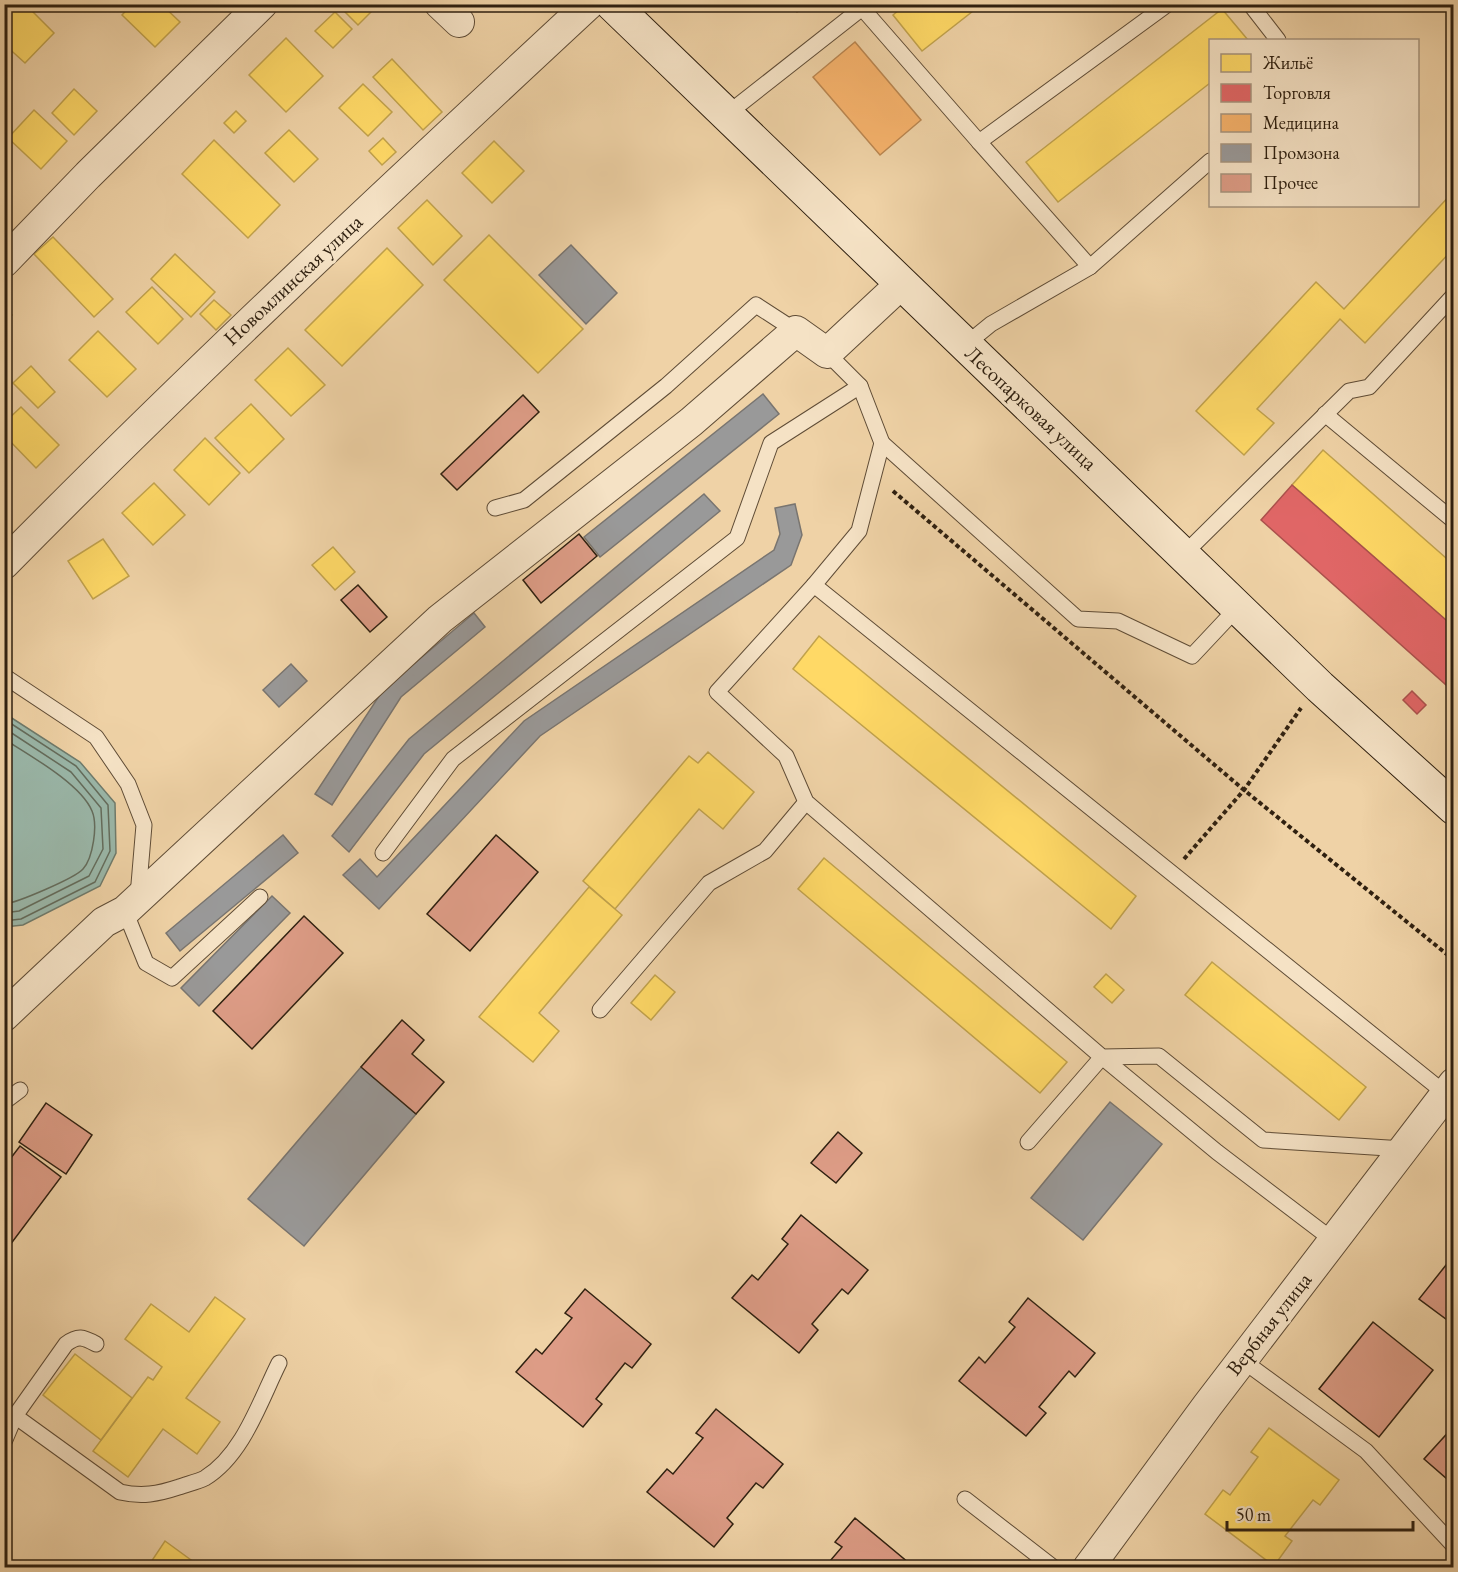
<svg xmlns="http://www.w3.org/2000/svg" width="1458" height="1572" font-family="'EB Garamond',serif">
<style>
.water{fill:#9ab7a9;stroke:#6f7b6c;stroke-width:1.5}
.homes{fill:#ffd966;stroke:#c1a24c;stroke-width:1.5}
.shops{fill:#e06666;stroke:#ab514c;stroke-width:1.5}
.health{fill:#f6b26b;stroke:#ba8650;stroke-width:1.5}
.industry{fill:#999;stroke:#797570;stroke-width:1.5}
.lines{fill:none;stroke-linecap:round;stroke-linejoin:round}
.shore{stroke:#646c5c;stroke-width:1.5}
.building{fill:#dd9c86;stroke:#2f2010;stroke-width:1.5}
.service-casing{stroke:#5f4c36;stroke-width:17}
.minor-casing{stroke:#5f4c36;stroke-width:32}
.secondary-casing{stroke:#2f2010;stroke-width:35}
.path{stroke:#2f2010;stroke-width:4;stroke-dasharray:4.5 3;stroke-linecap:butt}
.service{stroke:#f5e2c5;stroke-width:15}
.minor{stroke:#f5e2c5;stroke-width:30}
.secondary{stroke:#f5e2c5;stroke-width:33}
.labels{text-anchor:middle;stroke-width:6;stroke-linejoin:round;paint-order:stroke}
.street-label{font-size:21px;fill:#2f2010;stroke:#f5e2c5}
</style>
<rect width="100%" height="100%" fill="#efd2a6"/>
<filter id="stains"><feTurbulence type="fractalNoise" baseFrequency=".00333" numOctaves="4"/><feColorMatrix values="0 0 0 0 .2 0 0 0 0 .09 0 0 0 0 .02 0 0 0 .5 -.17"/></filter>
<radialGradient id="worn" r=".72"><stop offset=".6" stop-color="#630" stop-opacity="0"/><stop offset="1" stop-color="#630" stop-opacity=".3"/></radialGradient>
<path class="water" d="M4 713 80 762 115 803 116 853 100 886 23 925 5 927Z"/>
<g class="homes">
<path d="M13 4H25L54 33 25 63 4 44V13Z"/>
<path d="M132 4H161L180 22 155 47 122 15Z"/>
<path d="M337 4H378V5L358 25Z"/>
<path d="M906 4H982L922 51 893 15Z"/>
<path d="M1222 9 1248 40H1210V83L1058 202 1026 162Z"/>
<path d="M335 12 352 29 333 48 315 31Z"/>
<path d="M286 38 323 76 286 112 249 75Z"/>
<path d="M392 59 442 112 423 130 373 77Z"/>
<path d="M363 84 392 112 368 136 339 108Z"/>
<path d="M74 89 97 111 74 135 52 113Z"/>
<path d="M34 110 67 141 41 169 8 138Z"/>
<path d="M236 111 246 121 234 133 224 123Z"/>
<path d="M289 130 318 159 294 182 265 153Z"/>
<path d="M383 138 396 152 382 165 369 151Z"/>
<path d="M214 140 280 205 248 238 182 174Z"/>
<path d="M494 141 524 171 492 203 462 173Z"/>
<path d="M1453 192 1454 248 1365 343 1340 319 1257 409 1274 423 1244 455 1196 411 1316 282 1344 309Z"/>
<path d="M427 200 462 236 433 265 398 228Z"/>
<path d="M489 235 583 329 538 373 444 280Z"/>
<path d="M53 237 113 299 94 317 34 254Z"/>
<path d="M387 248 423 285 342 366 305 330Z"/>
<path d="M175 254 215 292 191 317 151 279Z"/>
<path d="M152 287 183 319 158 344 126 312Z"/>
<path d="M214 300 231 315 216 330 200 314Z"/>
<path d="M4 307 12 315 4 322Z"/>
<path d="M98 331 136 369 107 397 69 360Z"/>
<path d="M288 348 325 385 291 416 255 380Z"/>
<path d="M31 366 55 392 38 408 13 383Z"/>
<path d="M251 404 284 439 249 473 215 438Z"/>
<path d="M21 407 59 445 36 468 4 435V423Z"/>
<path d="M205 438 240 473 209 505 174 470Z"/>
<path d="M1323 450 1454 565V627L1292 485Z"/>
<path d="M154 483 185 515 153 545 122 513Z"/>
<path d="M103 539 129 576 93 599 68 561Z"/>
<path d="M333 547 355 572 335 590 312 565Z"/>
<path d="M819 636 1136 896 1111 929 793 669Z"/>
<path d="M708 752 754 792 723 829 699 809 615 909 583 881 689 756 698 763Z"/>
<path d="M824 858 1067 1062 1040 1093 798 889Z"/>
<path d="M589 887 622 915 539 1013 559 1031 533 1062 479 1017Z"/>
<path d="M1212 962 1366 1087 1339 1120 1185 995Z"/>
<path d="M1106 974 1124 990 1112 1003 1094 987Z"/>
<path d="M655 975 675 992 651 1020 631 1003Z"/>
<path d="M215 1297 245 1319 186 1398 220 1422 197 1454 163 1429 128 1477 93 1451 148 1377 153 1380 162 1367 125 1339 151 1304 189 1332Z"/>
<path d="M75 1354 132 1398 101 1440 43 1395Z"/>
<path d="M1269 1428 1339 1480 1320 1505 1313 1500 1285 1536 1292 1541 1274 1566 1205 1514 1223 1490 1230 1495 1258 1457 1251 1452Z"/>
<path d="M165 1541 202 1568H147Z"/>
</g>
<g class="shops">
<path d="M1292 485 1454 627V692L1261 520Z"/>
<path d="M1412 691 1426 705 1417 714 1403 700Z"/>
</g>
<g class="health">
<path d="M791 4H807L797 12Z"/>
<path d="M855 42 921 120 880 155 813 77Z"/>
</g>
<g class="industry">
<path d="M571 245 617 293 586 324 539 275Z"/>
<path d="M763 394 779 414 600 557 584 537Z"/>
<path d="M704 494 720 511 424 754 349 852 332 836 409 739Z"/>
<path d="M795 504 802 535 791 565 540 736 379 909 343 875 360 859 377 877 524 721 774 550 780 534 775 508Z"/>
<path d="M474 613 485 627 401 697 332 805 315 794 383 690Z"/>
<path d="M291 664 307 681 279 707 263 690Z"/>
<path d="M283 835 298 853 180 951 166 933Z"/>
<path d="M272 896 290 913 199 1006 181 988Z"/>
<path d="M361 1067 416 1114 304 1246 248 1199Z"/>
<path d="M1110 1102 1162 1144 1083 1240 1031 1198Z"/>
</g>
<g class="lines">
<g class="shore">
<path d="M4 719 76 766 108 805 110 851 95 882 21 919 4 921"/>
<path d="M4 728 71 772 101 808 103 849 89 876 19 911 4 913"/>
<path d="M4 739C29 755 81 784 92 811 98 825 93 858 83 869 75 878 17 903 4 904"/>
</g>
</g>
<g class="building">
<path d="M523 395 539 412 457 490 441 474Z"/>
<path d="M579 534 597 556 541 603 523 580Z"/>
<path d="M358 585 387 617 370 632 341 600Z"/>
<path d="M496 835 538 872 470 951 427 914Z"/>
<path d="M304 916 343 953 252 1049 213 1011Z"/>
<path d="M402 1020 424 1040 412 1054 444 1082 416 1114 361 1067Z"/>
<path d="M46 1103 92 1135 66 1174 19 1142Z"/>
<path d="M838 1132 862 1153 836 1183 811 1163Z"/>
<path d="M20 1146 61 1177 4 1253V1167Z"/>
<path d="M801 1215 868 1270 848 1294 842 1289 812 1324 818 1330 799 1353 732 1298 752 1275 758 1280 788 1244 782 1239Z"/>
<path d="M1454 1255V1325L1419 1299Z"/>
<path d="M585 1289 651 1344 632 1368 625 1363 596 1399 602 1404 583 1427 516 1372 536 1349 542 1354 572 1318 565 1313Z"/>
<path d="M1028 1298 1095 1353 1075 1377 1069 1371 1039 1407 1046 1413 1026 1436 959 1381 979 1357 985 1363 1015 1327 1009 1322Z"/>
<path d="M1373 1322 1433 1370 1379 1437 1319 1389Z"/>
<path d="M716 1409 783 1464 763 1488 756 1483 727 1518 733 1524 714 1547 647 1492 667 1469 673 1474 703 1438 696 1433Z"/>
<path d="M1453 1427H1454V1485L1424 1459Z"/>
<path d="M855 1518 915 1568H824L842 1547 835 1542Z"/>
</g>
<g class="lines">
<g class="service-casing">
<g id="service">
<path d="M866 4 862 8 979 142 1168 4"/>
<path d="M1250 4 1278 40"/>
<path d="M726 115 862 8"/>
<path d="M979 142 1090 267"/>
<path d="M964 346 991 324 1090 267 1210 161"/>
<path d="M827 353 860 386 882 443 859 531 814 585 1446 1094"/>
<path d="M1325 414 1454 521"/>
<path d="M882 443 1078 619 1118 621 1192 656 1238 607"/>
<path d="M495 508 524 500 666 386 756 305 796 331"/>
<path d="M1184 554 1349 391 1369 387 1454 295"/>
<path d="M814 585 717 692 786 756 806 802 1102 1057 1159 1056 1263 1140 1404 1149"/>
<path d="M4 676 96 737 128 784 144 825 138 896"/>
<path d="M383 853 453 759 737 538 771 443 860 386"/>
<path d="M125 911 146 963 172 978 260 897"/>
<path d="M600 1010 709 883 765 851 806 802"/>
<path d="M4 1102 20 1090"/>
<path d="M1028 1142 1102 1057 1217 1152 1334 1241"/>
<path d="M1242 1360 1366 1451 1454 1546"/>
<path d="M15 1416 66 1344C78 1335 83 1337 96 1344"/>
<path d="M4 1442 15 1416 120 1492C142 1497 158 1494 179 1487 187 1484 197 1482 205 1478 243 1455 260 1401 279 1363"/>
<path d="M965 1499 1054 1568"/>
</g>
</g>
<g class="minor-casing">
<g id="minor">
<path d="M440 4 459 22"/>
<path d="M4 262 88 175 262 4"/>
<path d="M4 564C194 371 391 188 589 4"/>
<path d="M4 1016 104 922 125 911 440 619 691 422 796 331 827 353 901 284"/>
<path d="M1088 1568 1207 1406 1454 1083"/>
</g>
</g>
<g class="secondary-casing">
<path id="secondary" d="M612 4 1320 687 1454 808"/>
</g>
<g class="path">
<path d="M893 491 1244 790 1454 960"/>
<path d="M1184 859 1244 790 1301 708"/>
</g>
<use href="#service" class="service"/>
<use href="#minor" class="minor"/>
<use href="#secondary" class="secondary"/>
</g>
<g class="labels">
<g class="street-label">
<text transform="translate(293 280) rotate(-43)" y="7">Новомлинская улица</text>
<text transform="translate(1031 408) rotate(43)" y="7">Лесопарковая улица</text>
<text transform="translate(1269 1324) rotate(-52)" y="7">Вербная улица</text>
</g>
</g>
<rect width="1458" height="1572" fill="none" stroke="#efd2a6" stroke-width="24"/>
<rect x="6" y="6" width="1446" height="1560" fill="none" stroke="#2f2010" stroke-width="3"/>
<rect x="12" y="12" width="1434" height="1548" fill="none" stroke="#2f2010" stroke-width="1.5"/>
<rect x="1209" y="39" width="210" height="168" fill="#f5e2c5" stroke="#a6947d" stroke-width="1.5"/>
<rect x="1221" y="54" width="30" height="18" fill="#ffd966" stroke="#a6947d" stroke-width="1.5"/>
<text x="1263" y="69" font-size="18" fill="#2f2010">Жильё</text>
<rect x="1221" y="84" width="30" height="18" fill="#e06666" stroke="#a6947d" stroke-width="1.5"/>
<text x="1263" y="99" font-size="18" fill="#2f2010">Торговля</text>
<rect x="1221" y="114" width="30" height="18" fill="#f6b26b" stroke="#a6947d" stroke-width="1.5"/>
<text x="1263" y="129" font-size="18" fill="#2f2010">Медицина</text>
<rect x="1221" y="144" width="30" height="18" fill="#999999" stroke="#a6947d" stroke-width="1.5"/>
<text x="1263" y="159" font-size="18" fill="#2f2010">Промзона</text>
<rect x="1221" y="174" width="30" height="18" fill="#dd9c86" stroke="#a6947d" stroke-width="1.5"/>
<text x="1263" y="189" font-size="18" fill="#2f2010">Прочее</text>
<path d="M1227 1521v9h186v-9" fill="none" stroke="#2f2010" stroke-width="3"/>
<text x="1236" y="1521" font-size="18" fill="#2f2010" stroke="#f5e2c5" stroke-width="4.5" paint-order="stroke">50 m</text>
<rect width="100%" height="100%" filter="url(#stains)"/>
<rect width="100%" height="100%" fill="url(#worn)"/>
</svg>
